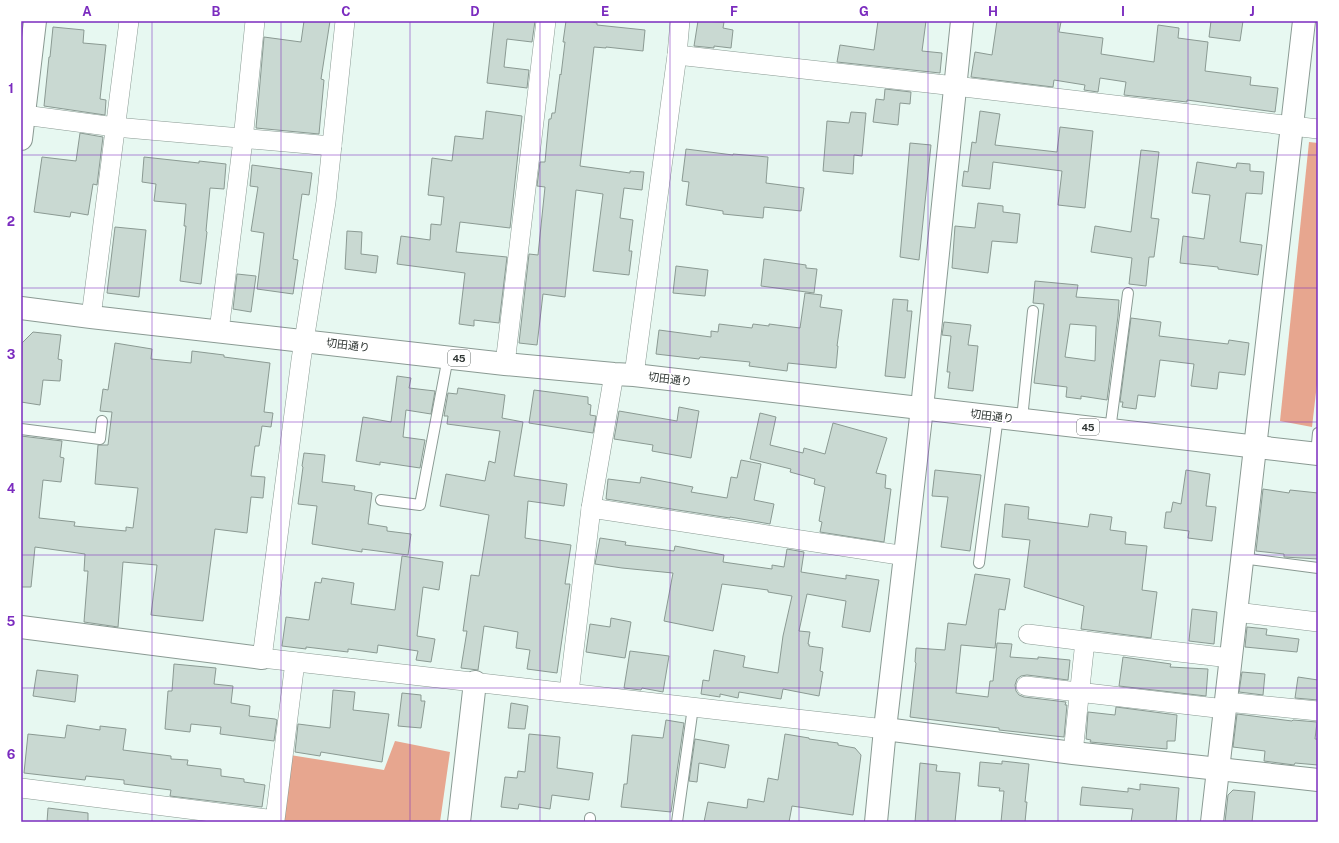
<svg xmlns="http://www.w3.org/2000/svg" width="1339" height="843" font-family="'Public Sans','Noto Sans JP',sans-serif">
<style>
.forest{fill:#e7a68f}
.building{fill:#c9d9d2;stroke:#8b9a93;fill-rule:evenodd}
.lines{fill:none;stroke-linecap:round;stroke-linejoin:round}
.lane-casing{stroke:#8a9a93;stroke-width:12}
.street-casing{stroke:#8a9a93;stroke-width:20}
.secondary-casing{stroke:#8a9a93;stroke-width:24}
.primary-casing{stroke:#8a9a93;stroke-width:24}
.lane{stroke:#fff;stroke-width:10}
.street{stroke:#fff;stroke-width:19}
.secondary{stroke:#fff;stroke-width:22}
.primary{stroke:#fff;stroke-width:22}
.grid{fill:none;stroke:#7b2cbf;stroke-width:1;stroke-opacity:0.55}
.labels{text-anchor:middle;stroke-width:3;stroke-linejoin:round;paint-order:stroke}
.shield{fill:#fff;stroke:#6d7270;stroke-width:1}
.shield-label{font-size:10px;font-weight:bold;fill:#2f3633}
.street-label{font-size:11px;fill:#2f3633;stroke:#fff}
.neatline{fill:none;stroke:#7b2cbf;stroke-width:1.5}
.grid-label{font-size:13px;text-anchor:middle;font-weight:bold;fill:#7b2cbf}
</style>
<rect width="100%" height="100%" fill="#e7f8f1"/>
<g class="forest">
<path d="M1309 142 1318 143V375L1312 427 1280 421Z"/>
<path d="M395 741 450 752 440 822H280L290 755 384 770Z"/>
</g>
<g class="building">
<path d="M304 21H330L321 79 324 80 319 134 256 128 264 37 301 42Z"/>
<path d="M494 21H535L532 42 507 39 504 67 529 70 527 88 487 83Z"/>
<path d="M566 21H587L597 23V25L645 30 643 51 606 47V48L594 47 580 166 630 173V171L644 172 642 190 624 188 620 218 633 220 629 251H632L629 275 593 271 603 194 576 190 565 297 543 294 537 345 519 343 529 254 538 255 545 187 537 186 540 162H545L549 119H551L552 113H555L560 74 561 75 565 42H563Z"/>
<path d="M698 21 724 22 723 28 733 30 731 48 714 46V48L694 46Z"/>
<path d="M878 21H926L922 51 942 53 940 73 837 62 840 45 874 50Z"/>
<path d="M997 21H1052L1061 22 1059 32 1103 38 1101 54 1154 62 1158 25 1179 28 1178 38 1208 42 1205 71 1251 77 1250 85 1278 88 1275 112 1187 100V102L1124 95 1126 82 1100 78 1098 92 1084 90 1085 85 1054 80 1053 87 971 77 975 52 992 55Z"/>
<path d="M1211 21H1243L1240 41 1209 37Z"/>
<path d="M53 27 84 30 83 43 106 45 100 99 106 100 105 115 44 106 49 57H50Z"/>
<path d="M885 89 911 92 910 104 900 103 898 125 873 122 876 99 884 100Z"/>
<path d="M486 111 522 116 510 228 460 222 456 252 507 257 499 323 474 320V326L459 324 465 273 397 264 401 236 430 240 431 224 441 225 444 197 428 195 432 158 452 161 455 136 483 139Z"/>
<path d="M980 111 1000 114 995 145 1057 152 1060 127 1093 131 1085 208 1058 205 1062 171 993 162 990 189 962 186 964 171 968 172 972 142 976 143Z"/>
<path d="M851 112 866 113 862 156 854 155 853 174 823 171 827 121 849 123Z"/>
<path d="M80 133 103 137 97 185 93 184 88 215 71 212 70 217 34 212 42 157 76 161Z"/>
<path d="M910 143 931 145 919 260 900 257Z"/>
<path d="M686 149 733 155V154L768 157 766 183 804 188 801 211 764 207 763 218 723 214V211L686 205 689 182 682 181Z"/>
<path d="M1141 150 1159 152 1151 218 1159 219 1154 257H1149L1146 286 1129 284 1132 258 1091 252 1095 226 1131 232Z"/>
<path d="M144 157 199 163V161L226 164 224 189 210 188 206 231 207 232 201 284 180 281 186 226H184L186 204 154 201 156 184 142 182Z"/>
<path d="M1197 162 1236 168 1237 163 1250 164V171L1264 172 1262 194 1246 193 1240 242 1262 245 1258 275 1218 269V267L1180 263 1183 236 1204 239 1210 195 1192 193Z"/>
<path d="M252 165 312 173 309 195 302 194 293 259 298 260 293 294 257 289 264 233 251 231 258 187 250 186Z"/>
<path d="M978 203 1003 206V212L1020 214 1017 243 992 241 988 273 952 268 955 226 975 228Z"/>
<path d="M115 227 146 230 139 297 107 293Z"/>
<path d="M347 231 362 232 361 254 378 256 376 273 345 269Z"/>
<path d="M764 259 806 265V268L817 269 814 293 761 286Z"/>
<path d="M676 266 708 270 705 296 673 293Z"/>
<path d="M237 274 256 276 251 312 233 309Z"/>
<path d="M1035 281 1078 285 1076 297 1119 300 1118 316 1107 400 1081 396V399L1066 397 1067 387 1034 383 1044 304 1033 303ZM1070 324 1096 326 1095 361 1065 357Z"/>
<path d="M805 293 822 295 820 307 842 310 837 346H838L836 368 788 363 787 371 749 366 750 362 700 357 699 359 656 354 659 330 711 337V331L718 332 719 324 752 328 753 324 769 326V324L800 328Z"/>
<path d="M893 299 908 300 907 311H912L905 378 885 376Z"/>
<path d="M1131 318 1161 322 1159 336 1228 344 1229 340 1249 343 1245 375 1219 372 1217 389 1191 386 1194 364 1160 360 1155 397 1138 395 1136 409 1122 407 1123 402H1120Z"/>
<path d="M944 322 971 325 968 345 978 346 973 391 948 388 950 372H947L951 336 942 335Z"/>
<path d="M33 332 61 335 58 359 62 360 60 381 43 380 40 405 21 402 22 343Z"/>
<path d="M115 343 152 349 151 359 191 363 192 351 224 355V357L270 363 264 412 273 413 271 427 262 426 259 446H255L251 476 265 477 263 498 251 497 247 533 215 529 203 621 151 615 157 565 123 562 118 627 84 622 88 571H84L85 554 35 547 31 587H21V436L62 441 60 457 64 458 61 482 43 480 39 518 75 522 74 526 126 531V527L133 528 138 488 95 484 98 445H108L112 412 100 411 103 389 108 390Z"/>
<path d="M397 376 411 378 409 388 435 391 431 414 406 410 403 437 425 440 420 468 380 462V465L356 461 363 417 391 422Z"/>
<path d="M458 388 505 395 502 418 523 422 514 476 567 484 564 506 528 501 525 538 571 545 565 584H570L557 673 527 669 530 650 516 648 518 632 484 626 478 670 461 668 467 631H463L471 575 479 576 489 515 440 506 446 474 485 481 489 461 495 463 500 431 447 424 448 416H444L448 393 457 394Z"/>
<path d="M534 390 588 397V404L591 405 590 415 596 416 593 433 529 423Z"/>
<path d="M679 407 699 411 691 458 652 451 653 445 614 439 619 411 677 421Z"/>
<path d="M760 413 776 417 770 445 803 453 804 448 825 454 833 423 887 438 876 473 886 475 885 488 891 489 884 542 820 532 822 522 819 521 825 487 814 484 815 479 790 472 791 469 750 459Z"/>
<path d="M304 453 325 455 322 482 355 486 354 490 372 493 368 524 387 527V531L411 534 408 555 362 549V552L312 544 317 506 298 504 303 467 302 466Z"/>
<path d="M741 460 761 464 754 500 774 504 770 524 730 517V518L606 499 608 479 640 483 641 477 693 487 691 492 727 498 731 477 737 478Z"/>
<path d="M935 470 981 475 970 551 941 547 948 497 932 496Z"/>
<path d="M1186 470 1210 474 1206 506 1216 507 1212 541 1188 538 1189 531 1164 528 1166 512H1171L1173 502 1181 504Z"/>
<path d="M1263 489 1289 493 1290 490 1318 493V559L1284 557V554L1256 551Z"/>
<path d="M1005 504 1029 507 1028 519 1088 527 1090 514 1112 517 1110 530 1126 532 1125 544 1147 546 1142 590 1157 592 1151 638 1081 629 1084 606 1024 587 1030 540 1002 537Z"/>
<path d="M600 538 626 542 625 545 674 551 675 546 724 555 723 562 772 569V565L784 567 787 549 804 552 801 572 846 579V575L879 580 870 632 842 627 846 601 807 594 799 631 810 632 808 644H809V646L823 648 820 671 823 672 819 696 783 689 781 699 739 692 738 698 720 694V697L701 694 703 680 709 681 714 650 745 656 743 667 778 673 783 636 792 596 768 592V590L722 584 713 631 664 621 673 573 622 568 595 564Z"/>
<path d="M402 556 443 562 439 590 423 587 417 636 435 639 431 662 416 660 418 651 378 645 377 653 348 649V652L306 647V649L282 646 286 617 309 620 315 582 321 583 322 578 354 583 351 604 395 610Z"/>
<path d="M975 574 1010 579 1005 610 999 609 995 648 961 645 956 693 988 697 990 681H993L997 643 1012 644 1010 657 1038 659V657L1070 660 1068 680 1027 675 1021 676 1017 679 1015 685 1016 691 1019 695 1024 697 1066 702 1065 705H1067L1064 737 999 730V728L910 717 916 663 915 662 916 648 945 650 948 623 966 625Z"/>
<path d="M1192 609 1217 612 1214 644 1189 641Z"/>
<path d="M611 618 631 622 625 658 586 652 590 624 610 627Z"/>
<path d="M1247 627 1267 629 1266 635 1299 639 1297 652 1245 647Z"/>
<path d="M630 651 669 656 663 692 642 688 641 690 624 688Z"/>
<path d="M1123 657 1171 664 1170 667 1208 669 1206 696 1119 686Z"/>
<path d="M174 664 216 668 214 684 233 686 231 703 250 706 249 716 275 719 277 720 274 741 220 734 221 727 191 724 190 732 165 729 168 691H172Z"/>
<path d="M37 670 78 675 75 702 33 696Z"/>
<path d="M1242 672 1265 674 1263 695 1239 692Z"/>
<path d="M1298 677 1318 680V700L1295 698Z"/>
<path d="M333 690 355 692 353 710 389 714 382 762 321 752 320 756 295 752 298 724 330 728Z"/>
<path d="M402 693 421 695V701H425L421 728 398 726Z"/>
<path d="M511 703 528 706 525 729 508 728Z"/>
<path d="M1116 707 1177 715 1175 741H1167V749L1090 742 1091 740 1086 739 1088 712 1115 715Z"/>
<path d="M1237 714 1292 721 1293 720 1317 722 1315 739H1318V765L1295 763 1294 765 1264 761 1265 751 1233 747Z"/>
<path d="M666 720 684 723 671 812 621 807 624 784H627L632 735 663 738Z"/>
<path d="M67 725 100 730V726L126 729 123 750 171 756V759L188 760 187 765 221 769V776L244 779V782L265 785 262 807 170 796 171 790 124 784V780L86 776 85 780 24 773 28 734 65 738Z"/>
<path d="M529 734 560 737 557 768 593 773 589 800 552 795 550 809 519 804 518 809 501 807 505 777 517 778 518 771 525 772Z"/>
<path d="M785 734 809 738V739L838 743V745L855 748 861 755 853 815 792 806 789 822H704L708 802 747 808 748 799 764 802 768 778 778 780Z"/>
<path d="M695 739 729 745 725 768 699 763 697 782 689 781Z"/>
<path d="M1002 761 1029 764 1025 802H1027L1025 822H1001L1004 791H999L1000 788 978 786 980 762 1002 764Z"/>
<path d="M920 763 937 765 936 771 960 773 955 822H915Z"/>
<path d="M1140 784 1179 788 1176 822H1131L1133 809 1080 805 1082 787 1128 792V788L1140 790Z"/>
<path d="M1233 790 1255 792 1252 822H1225L1228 795Z"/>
<path d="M48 808 88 813V822H47Z"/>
</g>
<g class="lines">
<g class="lane-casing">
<g id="lane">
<path d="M1022 419 1033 311"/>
<path d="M21 429 100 439 102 421"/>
<path d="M1110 430 1128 293"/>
<path d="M1316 454 1318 433"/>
<path d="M381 500 420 505 448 357"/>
<path d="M1241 558 1318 568"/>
<path d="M979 563 998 416"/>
<path d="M590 822V818"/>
<path d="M677 822 693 707"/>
</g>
</g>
<g class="street-casing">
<g id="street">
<path d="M345 21 326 202 301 360 262 658 885 729"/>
<path d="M677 55 955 86 1318 129"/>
<path d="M24 115 115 127 332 146"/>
<path d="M91 317 129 21"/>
<path d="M219 331 243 140 255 21"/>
<path d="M505 364 546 21"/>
<path d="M634 375 677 55 680 21"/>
<path d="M591 508 906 556"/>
<path d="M1236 612 1318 622"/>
<path d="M1028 634 1085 641"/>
<path d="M1026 686 1225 709"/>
<path d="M569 692 591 508 614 374"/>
<path d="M1226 702 1318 711"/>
<path d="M1073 753 1085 641 1230 658"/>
<path d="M21 788 275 820 295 662"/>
</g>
</g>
<g class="secondary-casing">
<g id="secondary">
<path d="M21 139 35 21"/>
<path d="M21 627 262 658"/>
<path d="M885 729 1073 753 1318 780"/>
<path d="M459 822 475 682"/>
<path d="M876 822 885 729 922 408 962 21"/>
<path d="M1212 822 1304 21"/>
</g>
</g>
<g class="primary-casing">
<path id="primary" d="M21 308 91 317 505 364 614 374 634 375 1318 454"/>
</g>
<use href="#lane" class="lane"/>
<use href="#street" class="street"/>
<use href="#secondary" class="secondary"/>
<use href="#primary" class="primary"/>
</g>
<path class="grid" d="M152 21V822M281 21V822M410 21V822M540 21V822M670 21V822M799 21V822M928 21V822M1058 21V822M1188 21V822M21 155H1318M21 288H1318M21 422H1318M21 555H1318M21 688H1318"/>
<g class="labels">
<g class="shield">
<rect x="448" y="350" width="22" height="16" rx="3"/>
<rect x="1077" y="419" width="22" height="16" rx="3"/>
</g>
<g class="shield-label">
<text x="459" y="362">45</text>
<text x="1088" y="431">45</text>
</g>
<g class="street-label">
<text transform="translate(348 345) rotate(7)" y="4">切田通り</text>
<text transform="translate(670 379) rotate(7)" y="4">切田通り</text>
<text transform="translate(992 416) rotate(7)" y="4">切田通り</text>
</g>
</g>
<rect width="1339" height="843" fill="none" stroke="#ffffff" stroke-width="44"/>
<rect x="22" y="22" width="1295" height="799" class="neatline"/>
<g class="grid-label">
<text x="87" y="16">A</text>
<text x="216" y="16">B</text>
<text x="346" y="16">C</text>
<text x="475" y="16">D</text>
<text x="605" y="16">E</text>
<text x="734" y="16">F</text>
<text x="864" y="16">G</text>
<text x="993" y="16">H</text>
<text x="1123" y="16">I</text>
<text x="1252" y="16">J</text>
<text x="11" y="93">1</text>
<text x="11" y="226">2</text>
<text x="11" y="359">3</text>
<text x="11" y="493">4</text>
<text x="11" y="626">5</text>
<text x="11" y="759">6</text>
</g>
</svg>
